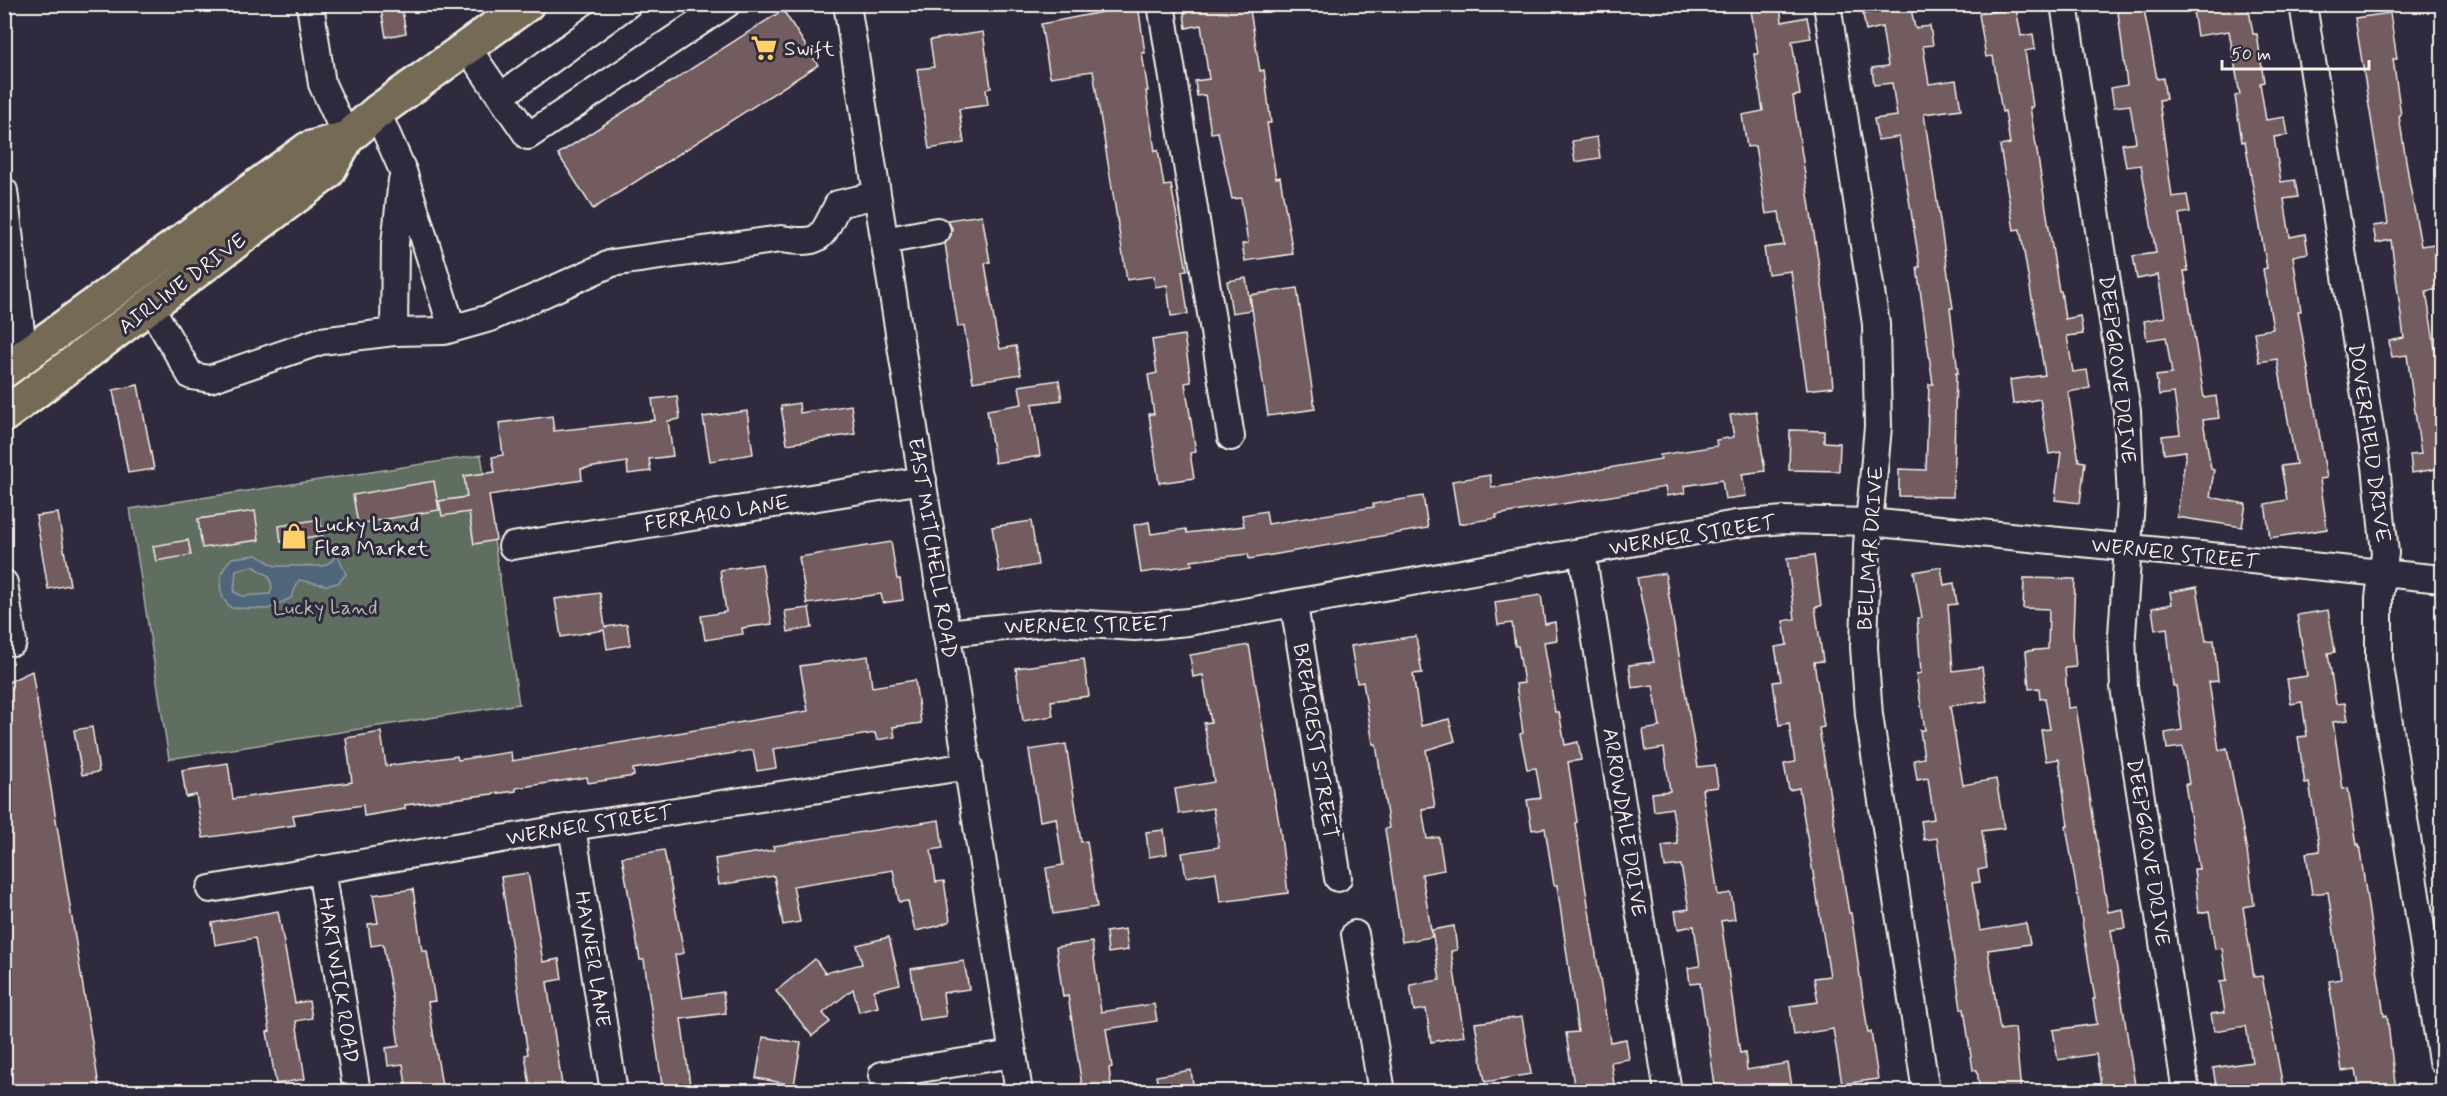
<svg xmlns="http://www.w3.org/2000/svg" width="2447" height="1096" font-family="Mynerve,sans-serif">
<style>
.green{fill:#616e62;stroke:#aab0a5;stroke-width:1.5}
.water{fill:#4f657a;stroke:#919da6;stroke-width:1.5;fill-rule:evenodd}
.building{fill:#725c61;stroke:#f4f1e8;stroke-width:1.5}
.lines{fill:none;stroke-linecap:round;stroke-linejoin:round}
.minor-casing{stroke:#f4f1e8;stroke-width:30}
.major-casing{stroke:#f4f1e8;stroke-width:38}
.minor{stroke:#2f2a3d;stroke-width:26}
.major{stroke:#746b55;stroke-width:33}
.labels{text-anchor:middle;stroke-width:6;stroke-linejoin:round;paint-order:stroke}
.poi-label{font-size:21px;fill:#f4f1e8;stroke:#2f2a3d;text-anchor:start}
.street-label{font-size:21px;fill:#f4f1e8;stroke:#2f2a3d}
.park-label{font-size:21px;fill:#b2b6ac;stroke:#2f2a3d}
</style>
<rect width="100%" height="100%" fill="#2f2a3d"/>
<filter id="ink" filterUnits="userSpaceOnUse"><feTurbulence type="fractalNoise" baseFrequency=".0167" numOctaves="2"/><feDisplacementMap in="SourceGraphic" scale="12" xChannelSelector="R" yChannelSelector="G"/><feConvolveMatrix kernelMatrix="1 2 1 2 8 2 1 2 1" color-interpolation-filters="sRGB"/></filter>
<g filter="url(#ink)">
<path class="green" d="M481 455 519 704 169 759 130 509Z"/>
<path class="water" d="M337 554 346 574 338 583 326 585 299 580 291 598 268 609 231 608C216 594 217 572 232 558L257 555 275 566H323L332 561ZM253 566 269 576 272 587 270 594 242 596 234 592 236 570Z"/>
<g class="building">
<path d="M380 4H401L406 33 386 37Z"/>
<path d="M1229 4H1249L1260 71 1264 70 1266 85 1271 123H1267L1276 178 1280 177 1293 254 1245 261 1242 244 1248 243 1241 198 1232 199 1218 132 1211 133 1205 95 1197 96 1195 81 1209 79 1201 25 1186 28 1184 13Z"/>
<path d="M1750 4H1780L1782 22 1807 17 1811 38 1792 41 1800 95 1793 96 1826 312 1833 387 1807 390 1791 271 1768 274 1764 248 1784 245 1779 212 1766 214 1755 146 1747 147 1742 115 1763 111 1754 54H1758Z"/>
<path d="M1878 4H1910L1915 28 1930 26 1933 45 1923 46 1929 84 1956 80 1961 109 1924 114 1953 308H1950L1958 373H1956L1953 497 1899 496V469L1926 470 1929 384H1933L1917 267H1920L1899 137 1878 140 1874 119 1897 116 1892 83 1874 85 1872 68 1888 66 1882 27 1866 31 1863 14 1879 11Z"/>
<path d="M2117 4H2143L2157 79 2163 78 2166 99 2159 100 2172 197 2187 195 2190 212 2179 214 2188 271H2184L2204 398 2216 396 2219 418 2203 420 2211 469 2214 470 2210 497 2246 504 2242 527 2177 517 2186 451 2164 454 2162 436 2180 434 2174 393 2159 395 2156 376 2172 374 2166 337 2147 340 2144 321 2165 317 2158 275 2137 279 2133 256 2156 253 2141 165 2126 167 2122 144 2136 142 2130 105 2114 107 2111 88 2127 85Z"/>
<path d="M2192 4H2248L2253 34H2257L2264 82 2260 83 2266 120 2285 117 2288 135 2274 137 2281 182 2295 180 2298 197 2284 199 2290 237 2305 234 2308 253 2293 256 2301 311H2298L2327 478 2320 479 2327 529 2270 538 2265 504 2287 500 2281 466 2296 464 2277 359 2259 362 2254 332 2273 329 2263 269 2267 268 2245 141 2242 142 2235 96 2240 95 2229 31 2197 36Z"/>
<path d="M1138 5 1145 53H1142L1148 91H1146L1155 151 1158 150 1164 186 1171 185 1187 270 1182 271 1188 314 1171 316 1167 285 1155 287 1154 276 1127 280 1093 71 1050 77 1041 24Z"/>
<path d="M2016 8 2021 36 2033 34 2035 49 2025 51 2033 107H2030L2059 291H2061L2065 319 2080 316 2083 334 2067 336 2073 372 2087 370 2090 388 2068 392 2079 461 2085 462 2080 503 2055 500 2061 452 2049 454 2040 399 2013 404 2010 380 2045 375 2020 229 2014 230 2000 146 2010 144 2005 111 2002 112 1993 56 1986 57 1979 14Z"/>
<path d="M783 10 818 65 593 209 558 154Z"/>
<path d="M2390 13 2397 59H2393L2401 115 2399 116 2410 186 2421 246 2434 244 2440 289 2426 291 2439 374 2442 373V468L2412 473 2410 455 2421 454 2407 355 2392 357 2389 341 2404 338 2391 240 2376 243 2373 226 2388 224 2355 18Z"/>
<path d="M983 32 991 88 986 89 988 105 959 109 964 143 929 149 917 69 934 67 930 40Z"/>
<path d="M1597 137 1600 158 1575 162 1572 141Z"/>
<path d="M982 215 990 262 985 263 996 332 1000 349 1016 346 1021 374 973 382 964 326 958 327 945 243 951 235 952 228 947 220Z"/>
<path d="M1246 278 1251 310 1232 313 1227 281Z"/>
<path d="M1297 288 1315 409 1268 416 1250 295Z"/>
<path d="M1184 335 1191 382 1185 383 1196 452 1190 453 1194 478 1159 483 1149 414H1154L1148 375 1157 373 1152 340Z"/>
<path d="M1059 380 1062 400 1032 404 1040 456 995 463 987 410 1022 404 1019 386Z"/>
<path d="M138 385 154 469 128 473 113 390Z"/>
<path d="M677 396 680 419 668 421 673 456 649 459 651 471 628 474 627 462 581 469 582 480 489 495 496 540 474 544 469 512 442 516 439 501 467 497 464 476 495 472 492 457 503 455 499 423 552 416 554 431 655 420 652 399Z"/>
<path d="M799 403 800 413 851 405 855 434 787 444 781 406Z"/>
<path d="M747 411 753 454 710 461 703 417Z"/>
<path d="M1756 411 1765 471 1742 474 1746 496 1725 499 1722 480 1684 486 1685 493 1667 496 1665 487 1496 515 1497 518 1459 524 1452 481 1490 475 1492 488 1661 459 1660 455 1717 446 1716 440 1734 437 1730 415Z"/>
<path d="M1790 430 1824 431V442L1840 443 1839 471 1789 470Z"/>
<path d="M434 481 439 510 358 524 353 495Z"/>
<path d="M1423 496 1428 528 1249 559 1248 554 1191 561 1192 565 1141 573 1134 525 1149 522 1151 534 1186 529 1187 533 1244 526 1242 515 1266 511 1268 524 1374 507 1373 504Z"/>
<path d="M255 511 259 540 202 548 198 519Z"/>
<path d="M58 513 70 585 48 589 36 516Z"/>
<path d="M320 519 323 535 281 542 279 526Z"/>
<path d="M1031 521 1038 565 999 572 992 527Z"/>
<path d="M188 540 191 555 156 561 153 546Z"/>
<path d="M891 542 897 579H900L903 600 883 603 881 594 807 604 799 557Z"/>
<path d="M1814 555 1821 606 1815 607 1823 661 1814 662 1824 727 1819 728 1839 852 1849 913H1851L1868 1033 1871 1032 1878 1079 1842 1084 1833 1029 1794 1035 1790 1006 1818 1002 1814 978 1830 976 1799 788 1789 790 1784 764 1795 762 1789 723 1779 725 1773 682 1781 681 1775 647 1787 645 1783 621 1795 619 1787 558Z"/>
<path d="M762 564 772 624 742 628 743 634 705 640 701 616 726 612 720 570Z"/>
<path d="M1941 567 1944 585 1954 583 1957 604 1948 605 1953 671 1982 667 1987 701 1950 706 1963 785 1996 779 2004 828 1982 831 1987 868 1978 870 1980 882 1972 883 1980 931 2026 923 2030 944 1988 950 2000 1030 2015 1028 2021 1092H1980L1977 1070H1973L1964 1009H1961L1937 838 1924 840 1921 821 1934 819 1928 778 1917 780 1914 760 1924 758 1920 730H1925L1916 674 1921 673 1917 618H1922L1914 572Z"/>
<path d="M1665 573 1698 767 1715 765 1718 787 1702 789 1718 895 1731 893 1735 919 1721 921 1740 1053 1745 1052 1747 1070 1788 1063 1793 1092H1716L1700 983 1690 984 1688 968 1700 966 1694 926 1678 929 1675 911 1689 909 1681 865 1665 867 1662 846 1678 844 1672 808 1654 811 1652 793 1670 791 1664 748 1646 751 1643 730 1660 727 1653 685 1632 688 1629 665 1654 662 1637 578Z"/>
<path d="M2024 578 2075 579 2073 633 2076 667 2065 668 2068 708 2076 707 2108 912 2123 909 2126 928 2111 930 2136 1092H2102L2096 1054 2058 1060 2053 1030 2097 1024 2093 999H2095L2066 826H2068L2059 759 2046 761 2041 730 2050 729 2045 698 2040 699 2039 688 2029 689 2026 651 2048 649 2049 609 2023 608Z"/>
<path d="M2197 587 2206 641 2214 640 2218 681 2209 682 2219 750 2227 748 2247 851 2254 905 2243 907 2254 977 2262 976 2284 1092H2217L2213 1068 2252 1062 2246 1026 2214 1031 2211 1014 2225 1012 2220 982 2227 981 2222 948 2215 949 2209 911 2199 913 2194 869H2199L2185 784H2189L2183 747 2167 749 2165 733 2182 730 2176 686H2173L2167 628 2155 630 2152 608 2172 604 2170 592Z"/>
<path d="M600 593 605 627 627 624 630 645 607 649 604 630 561 637 555 599Z"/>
<path d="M1541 595 1545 624 1555 622 1557 640 1544 642 1555 712H1559L1565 745 1578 742 1581 760 1568 762 1577 822 1575 823 1610 1042 1626 1039 1629 1059 1611 1062 1615 1092H1575L1566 1033 1578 1032 1557 885H1554L1545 828 1532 830 1527 800 1541 798 1536 768 1527 769 1520 734 1523 733 1516 684 1524 683 1518 646H1515L1512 623 1498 625 1495 602Z"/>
<path d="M809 608 812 628 788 632 785 611Z"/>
<path d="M2328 610 2335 652 2328 653 2336 704 2345 703 2348 720 2333 722 2343 789 2348 788 2357 845 2359 844 2384 1016 2387 1015 2396 1092H2360L2356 1069 2342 1071 2329 981 2341 979 2328 892 2312 894 2306 853 2320 851 2309 783 2305 784 2298 737 2307 736 2302 702 2291 704 2287 679 2307 676 2297 615Z"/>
<path d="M1416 636 1422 673 1413 674 1421 726 1449 719 1455 741 1426 750 1435 807 1422 809 1427 839 1439 837 1444 870 1422 874 1432 937 1402 942 1385 829 1389 828 1376 744H1373L1363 682 1357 683 1351 646Z"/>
<path d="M1249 645 1280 829 1288 893 1220 902 1216 872 1186 877 1182 853 1219 847 1213 808 1179 814 1175 789 1214 782 1204 723 1211 722 1203 675 1193 677 1190 655Z"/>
<path d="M868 656 872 687 915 680 921 723 893 727 895 737 877 740 875 733 773 749 776 768 757 771 753 750 633 769 634 776 588 783 587 777 516 788V791L405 805V809L364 816 363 805 293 815 295 825 203 838 196 795 186 797 182 770 228 763 233 799 352 782 346 738 381 732 386 766 457 756 458 760 511 752 512 761 808 711 800 666Z"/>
<path d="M1084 659 1089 696 1051 701 1053 716 1023 721 1016 668Z"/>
<path d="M32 671 100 1092H4V684Z"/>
<path d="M92 727 99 772 82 775 74 730Z"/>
<path d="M1066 744 1081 842 1087 841 1097 907 1053 914 1046 868 1063 865 1056 818 1040 821 1029 750Z"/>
<path d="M939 820 943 848 931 850 936 882 944 881 950 921 938 926 915 931 908 901 899 902 893 870 793 886 800 922 783 925 774 876 719 885 715 859 774 850 773 846Z"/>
<path d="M1164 830 1167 854 1149 857 1146 832Z"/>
<path d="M664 850 684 953 675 955 682 998 723 992 726 1013 681 1019 691 1092H663L644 960H640L622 857Z"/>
<path d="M528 873 543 962 559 959 562 979 547 982 563 1092H531L525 1055 528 1054 501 877Z"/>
<path d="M413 889 422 951H427L435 1001 428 1002 443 1092H407L403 1064 388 1066 386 1048 399 1046 393 1001 383 944 371 946 368 924 378 923 373 895Z"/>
<path d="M278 911 295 1003 309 1001 312 1018 296 1021 305 1079 276 1084 267 1032 270 1031 255 938 215 945 212 923Z"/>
<path d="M1454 926 1457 950 1451 951 1464 1036 1431 1042 1426 1009 1414 1011 1410 985 1440 980 1432 930Z"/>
<path d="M1125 929 1128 950 1108 953 1106 932Z"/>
<path d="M889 937 900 984 874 990 878 1007 859 1012 853 989 823 1013 830 1022 812 1036 776 991 815 959 825 973 862 964 857 945Z"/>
<path d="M1092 942 1101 1012 1154 1004 1157 1021 1106 1029 1112 1067 1109 1068 1112 1092H1083L1068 996 1063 997 1056 947Z"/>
<path d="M964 961 969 989 943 993 946 1016 919 1020 911 969Z"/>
<path d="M1522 1017 1531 1074 1485 1082 1475 1023Z"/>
<path d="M763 1037 801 1043 794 1085 756 1078Z"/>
<path d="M1191 1070 1194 1092H1159L1156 1076Z"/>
</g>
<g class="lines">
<g class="minor-casing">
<g id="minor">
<path d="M310 4 322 84 347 138"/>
<path d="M847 4 1019 1092"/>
<path d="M1161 4 1231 437"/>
<path d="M1827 4 1876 324 1878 427 1867 545 1864 647 1869 715 1926 1092"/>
<path d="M2064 4 2127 411 2131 501 2122 635 2124 687 2186 1092"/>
<path d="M2303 4 2376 466 2385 553 2379 598V660L2442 1061"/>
<path d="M468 49 528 136 727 4"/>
<path d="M501 96 628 4"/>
<path d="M377 112 403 171 452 328"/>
<path d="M4 191 24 356"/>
<path d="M884 241 937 231"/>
<path d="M150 306 191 376 210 379 321 341 394 332 444 331 490 318 612 263 781 239C822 245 821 239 838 204L877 195"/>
<path d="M394 332 395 244 402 180"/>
<path d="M512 546 923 480"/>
<path d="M1582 552 1668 1092"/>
<path d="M4 583 13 642"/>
<path d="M1294 605 1338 878"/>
<path d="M946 633 1055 622 1135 627 1188 622 1736 524 1784 520 1869 522 2442 579"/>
<path d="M572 827 614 1092"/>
<path d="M321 869 357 1092"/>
<path d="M210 889 572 827 969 766"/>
<path d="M1355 934 1382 1092"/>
<path d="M882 1075 1013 1054"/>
</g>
</g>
<g class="major-casing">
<g id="major">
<path d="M4 371 308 149 347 138"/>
<path d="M4 415 327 173 347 138 377 112 527 4"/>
</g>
</g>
<use href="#minor" class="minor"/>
<use href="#major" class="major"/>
</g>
</g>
<defs>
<g id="supermarket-bare" transform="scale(2.07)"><path d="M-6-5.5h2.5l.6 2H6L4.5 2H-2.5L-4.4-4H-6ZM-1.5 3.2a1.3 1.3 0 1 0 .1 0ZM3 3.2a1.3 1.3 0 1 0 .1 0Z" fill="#ffd166" stroke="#2f2a3d" stroke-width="2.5" paint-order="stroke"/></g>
<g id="shop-bare" transform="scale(2.07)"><path d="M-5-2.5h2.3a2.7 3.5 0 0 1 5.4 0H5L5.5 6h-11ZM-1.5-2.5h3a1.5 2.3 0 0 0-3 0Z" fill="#ffd166" stroke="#2f2a3d" stroke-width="2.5" paint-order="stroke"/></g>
</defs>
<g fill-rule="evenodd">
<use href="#supermarket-bare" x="764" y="48"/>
<use href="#shop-bare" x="294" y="536"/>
</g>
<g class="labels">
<g class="poi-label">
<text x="784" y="55">Swift</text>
<text x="314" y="531">Lucky Land<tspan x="314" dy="24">Flea Market</tspan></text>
</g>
<g class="street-label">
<text transform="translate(182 283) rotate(-37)" y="7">AIRLINE DRIVE</text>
<text transform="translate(2118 369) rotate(83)" y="7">DEEPGROVE DRIVE</text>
<text transform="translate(2370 443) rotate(82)" y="7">DOVERFIELD DRIVE</text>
<text transform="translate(717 513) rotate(-9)" y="7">FERRARO LANE</text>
<text transform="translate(1692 535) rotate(-9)" y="7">WERNER STREET</text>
<text transform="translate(933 548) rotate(81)" y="7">EAST MITCHELL ROAD</text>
<text transform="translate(1870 548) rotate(-86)" y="7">BELLMAR DRIVE</text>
<text transform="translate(2175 553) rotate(6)" y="7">WERNER STREET</text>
<text transform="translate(1088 625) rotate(-1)" y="7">WERNER STREET</text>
<text transform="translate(1316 741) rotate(81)" y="7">BREACREST STREET</text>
<text transform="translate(1625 822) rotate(81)" y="7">ARROWDALE DRIVE</text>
<text transform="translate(589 825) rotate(-9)" y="7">WERNER STREET</text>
<text transform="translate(2149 852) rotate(81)" y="7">DEEPGROVE DRIVE</text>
<text transform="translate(593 959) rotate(81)" y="7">HAVNER LANE</text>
<text transform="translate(339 980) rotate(81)" y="7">HARTWICK ROAD</text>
</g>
<g class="park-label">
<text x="325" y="614">Lucky Land</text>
</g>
</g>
<rect width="2447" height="1096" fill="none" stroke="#2f2a3d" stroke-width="24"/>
<rect x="12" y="12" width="2423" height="1072" fill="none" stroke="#f4f1e8" stroke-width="2" filter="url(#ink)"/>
<path d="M2222 60v9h147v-9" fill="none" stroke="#f4f1e8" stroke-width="3"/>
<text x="2231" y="60" font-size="18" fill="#f4f1e8" stroke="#2f2a3d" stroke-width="4.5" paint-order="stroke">50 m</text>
</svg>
